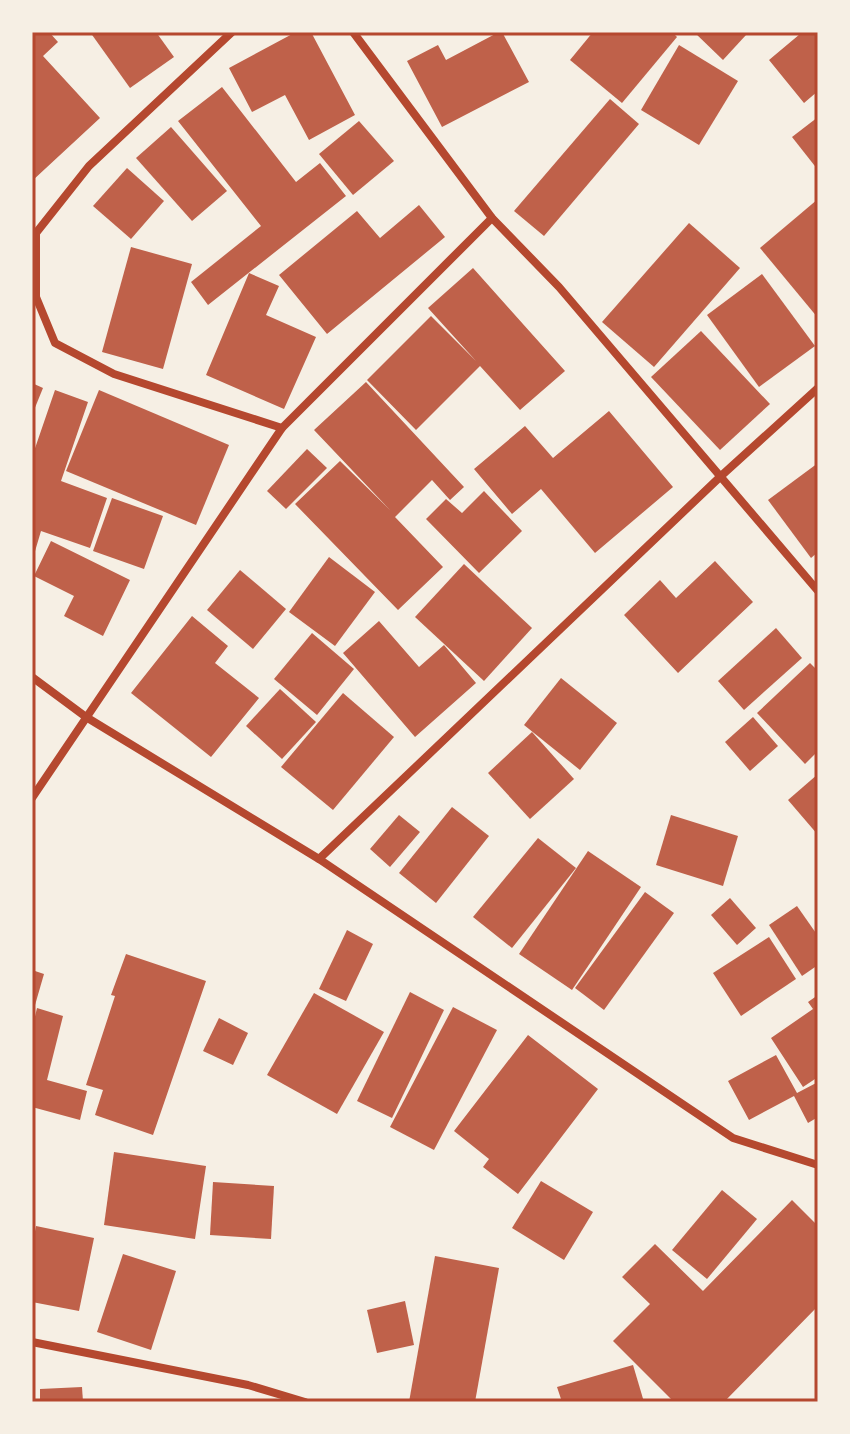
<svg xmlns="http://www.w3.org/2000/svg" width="850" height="1434" font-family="'Space Grotesk',sans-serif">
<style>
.building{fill:#bf614a}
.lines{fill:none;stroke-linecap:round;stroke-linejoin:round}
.minor{stroke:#b5482f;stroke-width:8}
.neatline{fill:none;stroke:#b5482f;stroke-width:3}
</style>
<rect width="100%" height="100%" fill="#f6efe4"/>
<g class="building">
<path d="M32 32H49L58 42 43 56 100 118 32 181Z"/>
<path d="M90 32H156L174 57 130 88Z"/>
<path d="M296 32H311L355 115 309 140 285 95 252 112 229 68Z"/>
<path d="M499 32H502L529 82 442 127 407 61 438 45 446 60Z"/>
<path d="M593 32H672L677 37 622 103 570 60Z"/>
<path d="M694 32H743L746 35 723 60Z"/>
<path d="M798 32H818V91L804 103 769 60 800 34Z"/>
<path d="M679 45 738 81 699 145 641 110Z"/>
<path d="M222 87 296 182 320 163 346 196 208 305 191 282 261 226 178 121Z"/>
<path d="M610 99 639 124 544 236 514 211Z"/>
<path d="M818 117V170L792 137Z"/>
<path d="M359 121 394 161 353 195 319 154Z"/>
<path d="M171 127 227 191 192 221 136 158Z"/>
<path d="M127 168 164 201 131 239 93 206Z"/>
<path d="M818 199V318L760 248Z"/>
<path d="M419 205 445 237 327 334 279 275 357 211 380 238Z"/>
<path d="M689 223 740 268 654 367 602 322Z"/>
<path d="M131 247 192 264 163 369 102 352Z"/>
<path d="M473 268 565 371 520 410 480 366 416 430 367 380 431 316 476 361 428 308Z"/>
<path d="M249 273 279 286 266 315 316 337 284 409 206 375Z"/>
<path d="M762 274 815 346 759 387 707 315Z"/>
<path d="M701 331 770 404 720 450 651 377Z"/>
<path d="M366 382 464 487 450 500 432 480 395 517 443 567 398 610 295 504 340 461 390 510 314 430Z"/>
<path d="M32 383 43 388 32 415Z"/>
<path d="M55 390 88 402 61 481 107 498 90 548 41 531 33 558 32 457Z"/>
<path d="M99 390 229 445 196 525 66 471Z"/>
<path d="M609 411 673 487 595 553 541 489 512 514 474 469 525 426 553 458Z"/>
<path d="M307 449 327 468 286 509 267 491Z"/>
<path d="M818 463V552L811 558 768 500Z"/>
<path d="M484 491 522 531 479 573 426 519 446 499 462 513Z"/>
<path d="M112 498 163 516 144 569 93 551Z"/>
<path d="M51 541 130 580 103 636 64 616 74 596 34 576Z"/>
<path d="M329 557 375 592 335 646 289 612Z"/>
<path d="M715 561 753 602 678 673 624 615 660 580 676 598Z"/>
<path d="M464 564 532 628 484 681 415 617Z"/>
<path d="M240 570 286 609 253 649 207 610Z"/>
<path d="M192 616 228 646 215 663 259 698 211 757 131 693Z"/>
<path d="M379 621 419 667 444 645 476 683 415 737 343 653Z"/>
<path d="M776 628 802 658 744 710 718 681Z"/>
<path d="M312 633 354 669 317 715 274 679Z"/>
<path d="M810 663 818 671V751L805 764 757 713Z"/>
<path d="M561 678 617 723 580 770 524 725Z"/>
<path d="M280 689 316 722 282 759 246 726Z"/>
<path d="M343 693 394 737 333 810 281 767Z"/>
<path d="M753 717 778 746 750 771 725 742Z"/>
<path d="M532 732 574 779 530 819 488 773Z"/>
<path d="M818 774V835L788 800Z"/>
<path d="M452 807 489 836 436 903 399 873Z"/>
<path d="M399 815 420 832 390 867 370 849Z"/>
<path d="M671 815 738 836 723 886 656 865Z"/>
<path d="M538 838 576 868 512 948 473 917Z"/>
<path d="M588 851 641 887 572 990 519 954Z"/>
<path d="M645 892 674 913 604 1010 575 988Z"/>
<path d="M730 898 756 928 737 945 711 915Z"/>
<path d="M797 906 818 936V965L802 976 769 925Z"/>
<path d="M347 930 373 944 346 1001 319 989Z"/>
<path d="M769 937 796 979 741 1016 713 973Z"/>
<path d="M126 954 206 981 153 1135 95 1115 103 1090 86 1085 115 996 111 995Z"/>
<path d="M32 970 44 974 33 1012H32Z"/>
<path d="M410 992 444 1010 392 1118 357 1101Z"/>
<path d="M314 993 384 1032 337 1114 267 1075Z"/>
<path d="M818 995V1077L803 1087 771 1038 813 1009 808 1002Z"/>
<path d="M453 1007 497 1030 434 1150 390 1127Z"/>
<path d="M37 1008 63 1016 47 1080 87 1091 80 1120 32 1107V1029Z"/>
<path d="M219 1018 248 1033 233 1065 203 1051Z"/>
<path d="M528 1035 598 1089 518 1194 483 1167 489 1159 454 1131Z"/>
<path d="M776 1055 797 1093 818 1082V1117L808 1123 794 1096 749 1120 728 1081Z"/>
<path d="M114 1152 206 1166 195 1239 104 1225Z"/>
<path d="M541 1181 593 1212 564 1260 512 1228Z"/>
<path d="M213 1182 274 1186 271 1239 210 1235Z"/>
<path d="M722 1190 757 1219 707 1279 672 1250Z"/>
<path d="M792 1200 818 1226V1306L724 1402H674L613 1341 650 1304 622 1277 655 1244 703 1291Z"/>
<path d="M36 1226 94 1238 79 1311 32 1302V1247Z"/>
<path d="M123 1254 176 1271 151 1350 97 1332Z"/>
<path d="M435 1256 499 1268 475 1402H409Z"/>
<path d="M405 1301 414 1345 377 1353 367 1310Z"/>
<path d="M633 1365 644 1402H562L557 1387Z"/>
<path d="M82 1387 83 1402H40V1389Z"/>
</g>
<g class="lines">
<g class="minor">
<path d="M232 32 89 166 36 233V297L55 343 114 374 282 428"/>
<path d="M353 32 492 218 559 287 818 591"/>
<path d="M32 677 86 717 319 859 733 1138 818 1165"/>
<path d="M32 798 282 428 492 218"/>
<path d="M319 859 721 476 818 388"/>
<path d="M32 1342 248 1385 305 1402"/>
</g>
</g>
<rect width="850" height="1434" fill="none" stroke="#f6efe4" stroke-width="68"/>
<rect x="34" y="34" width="782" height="1366" class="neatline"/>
</svg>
